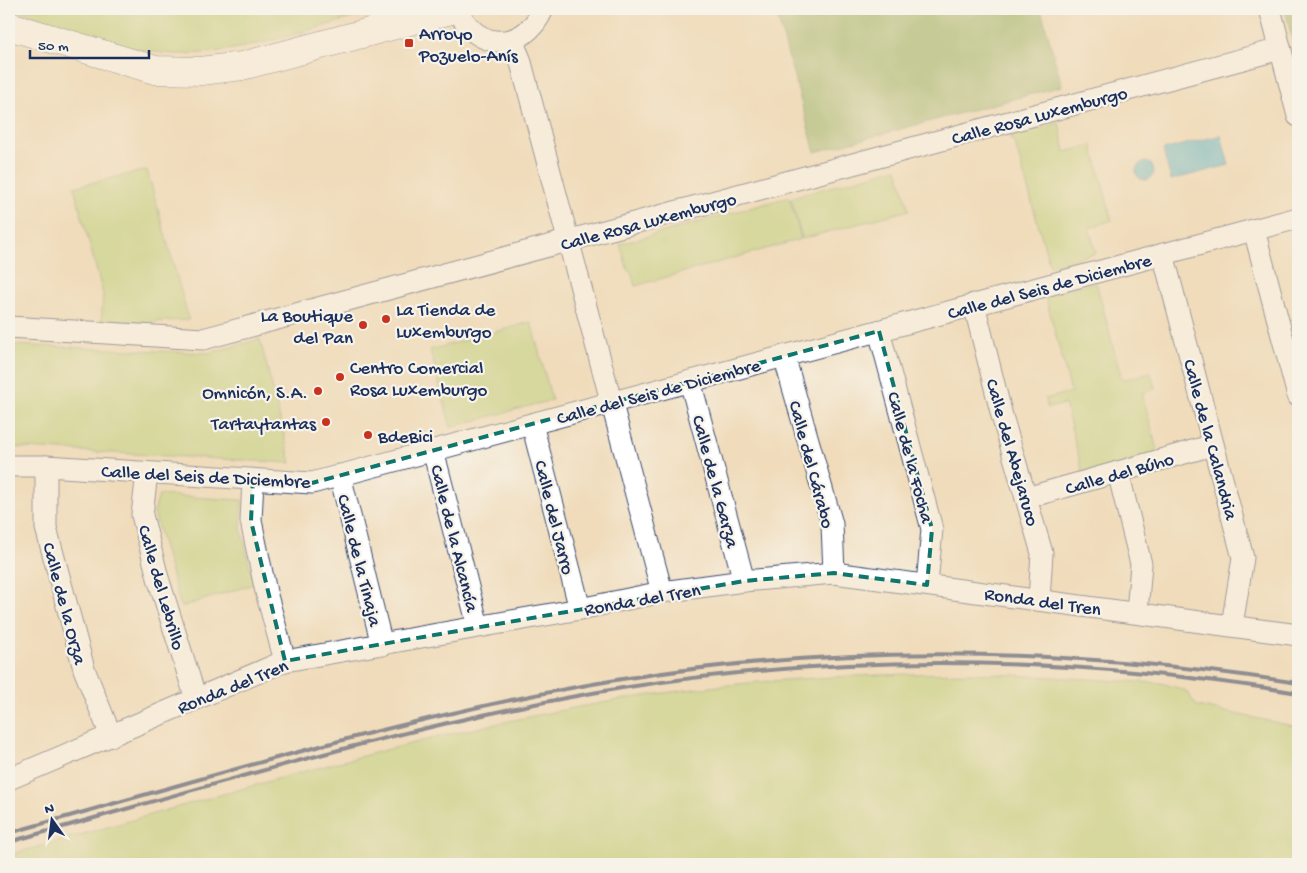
<svg xmlns="http://www.w3.org/2000/svg" width="1307" height="873" font-family="'Gochi Hand',sans-serif">
<style>
.green{fill:#b7d278;stroke:#69806b}
.forest{fill:#91b468;stroke:#567263}
.water{fill:#50b4cf;stroke:#367296}
.lines{fill:none;stroke-linecap:round;stroke-linejoin:round}
.minor-casing{stroke:#3b496c;stroke-width:23}
.major-casing{stroke:#3b496c;stroke-width:29}
.minor{stroke:#fff;stroke-width:21}
.major{stroke:#fff;stroke-width:28}
.rail{stroke:#1b2f5e;stroke-width:4}
.marked{fill:none;stroke:#0f766e;stroke-width:4;stroke-dasharray:10 6;stroke-linejoin:round}
.poi-dot{fill:#c8321e;stroke:#f7f3e8;stroke-width:2}
.labels{text-anchor:middle;stroke-width:4.5;stroke-linejoin:round;paint-order:stroke}
.poi-label{font-size:19px;fill:#1b2f5e;stroke:#f7f3e8;text-anchor:start}
.street-label{font-size:19px;fill:#1b2f5e;stroke:#f7f3e8}
</style>
<rect width="100%" height="100%" fill="#f7f3e8"/>
<filter id="ink" filterUnits="userSpaceOnUse"><feTurbulence type="fractalNoise" baseFrequency=".02" numOctaves="2"/><feDisplacementMap in="SourceGraphic" scale="10" xChannelSelector="R" yChannelSelector="G"/><feConvolveMatrix kernelMatrix="1 2 1 2 8 2 1 2 1" color-interpolation-filters="sRGB"/></filter>
<filter id="wash" filterUnits="userSpaceOnUse"><feTurbulence type="fractalNoise" baseFrequency=".0096" numOctaves="4" result="noise"/><feDisplacementMap in="SourceGraphic" scale="20" xChannelSelector="R" yChannelSelector="G"/><feGaussianBlur stdDeviation="1.12" result="paint"/><feColorMatrix in="noise" values="0 0 0 0 0 0 0 0 0 0 0 0 0 0 0 0 0 1.4 0 .05"/><feComposite in="paint" operator="in"/></filter>
<g filter="url(#wash)">
<rect width="100%" height="100%" fill="#f0dcbb"/>
<g class="green">
<path d="M13 9H384C322 25 245 54 181 54 127 54 64 26 13 9Z"/>
<path d="M1059 123 1065 152 1092 145 1112 220 1089 228 1096 253 1050 266 1015 144 1009 137Z"/>
<path d="M897 168 909 210 802 239 791 198Z"/>
<path d="M147 170 189 320 101 324 103 294 74 187Z"/>
<path d="M789 197 801 239 635 286 631 271H628L620 244Z"/>
<path d="M1096 282 1122 380 1151 373 1155 389 1142 393 1159 457 1084 477 1065 404 1048 408 1045 399 1071 392 1045 295Z"/>
<path d="M531 322 552 400 451 427 430 350Z"/>
<path d="M260 339 291 463 9 447V345L209 353Z"/>
<path d="M159 495 242 500 241 528 254 584 181 607 154 513Z"/>
<path d="M976 673 1161 683 1185 690 1197 706 1298 727V864H9V855C225 795 441 725 664 693 767 678 871 674 976 673Z"/>
</g>
<g class="forest">
<path d="M775 9H1041L1062 86 815 152Z"/>
<path d="M1285 9H1298V64Z"/>
</g>
<g class="water">
<path d="M1221 135 1229 165 1171 180 1163 150Z"/>
<circle cx="1145" cy="171" r="9"/>
</g>
</g>
<g filter="url(#ink)">
<g class="lines">
<g class="minor-casing">
<g id="minor">
<path d="M458 9C475 52 525 52 543 9"/>
<path d="M1270 9 1298 116"/>
<path d="M512 40 520 59 662 592"/>
<path d="M1254 230 1298 396"/>
<path d="M1163 254 1243 558 1232 625"/>
<path d="M974 304 1002 416 1042 553 1039 600"/>
<path d="M9 327 203 339 1280 49"/>
<path d="M879 331 932 529 927 585"/>
<path d="M784 356 832 524 834 573"/>
<path d="M690 381 744 581"/>
<path d="M532 424 580 609"/>
<path d="M433 450 478 626"/>
<path d="M9 466H46L312 483 1298 218"/>
<path d="M46 466V528L84 669 111 736"/>
<path d="M1118 472 1141 564 1137 613"/>
<path d="M147 473 142 515 158 578 196 699"/>
<path d="M340 475 382 645"/>
<path d="M253 480 251 521 266 592 285 661"/>
<path d="M1026 498 1213 445"/>
<path d="M9 779 285 661 580 609 662 592 744 581 834 573 1298 635"/>
</g>
</g>
<g class="major-casing">
<path id="major" d="M9 26 155 70 201 71 242 66 455 9"/>
</g>
<use href="#minor" class="minor"/>
<use href="#major" class="major"/>
<g class="rail">
<path d="M9 833C211 777 415 713 622 679 847 643 1074 648 1298 683"/>
<path d="M9 842C211 786 414 722 622 688 847 652 1074 656 1298 693"/>
</g>
</g>
</g>
<path d="M0 0H1307V873H0ZM879 331 932 529 927 585 834 573 744 581 285 661 251 521 253 480 312 483Z" fill="#f0dcbb" fill-opacity=".55" fill-rule="evenodd"/>
<path class="marked" d="M879 331 932 529 927 585 834 573 744 581 285 661 251 521 253 480 312 483Z"/>
<g class="poi-dot">
<rect x="404" y="38" width="10" height="10" rx="2.5"/>
<circle cx="386" cy="319" r="5"/>
<circle cx="363" cy="325" r="5"/>
<circle cx="340" cy="377" r="5"/>
<circle cx="318" cy="391" r="5"/>
<circle cx="326" cy="422" r="5"/>
<circle cx="368" cy="435" r="5"/>
</g>
<g class="labels">
<g class="poi-label">
<text x="419" y="39">Arroyo<tspan x="419" dy="22">Pozuelo-Anís</tspan></text>
<text x="396" y="315">La Tienda de<tspan x="396" dy="22">Luxemburgo</tspan></text>
<text x="353" y="321" text-anchor="end">La Boutique<tspan x="353" dy="22">del Pan</tspan></text>
<text x="350" y="373">Centro Comercial<tspan x="350" dy="22">Rosa Luxemburgo</tspan></text>
<text x="308" y="398" text-anchor="end">Omnicón, S.A.</text>
<text x="316" y="429" text-anchor="end">Tartaytantas</text>
<text x="378" y="442">BdeBici</text>
</g>
<g class="street-label">
<text transform="translate(1039 114) rotate(-15)" y="7">Calle Rosa Luxemburgo</text>
<text transform="translate(648 220) rotate(-15)" y="7">Calle Rosa Luxemburgo</text>
<text transform="translate(1049 285) rotate(-15)" y="7">Calle del Seis de Diciembre</text>
<text transform="translate(658 390) rotate(-15)" y="7">Calle del Seis de Diciembre</text>
<text transform="translate(1212 439) rotate(75)" y="7">Calle de la Calandria</text>
<text transform="translate(1014 452) rotate(74)" y="7">Calle del Abejaruco</text>
<text transform="translate(912 457) rotate(75)" y="7">Calle de la Focha</text>
<text transform="translate(813 464) rotate(75)" y="7">Calle del Cárabo</text>
<text transform="translate(1119 472) rotate(-16)" y="7">Calle del Búho</text>
<text transform="translate(206 475) rotate(3)" y="7">Calle del Seis de Diciembre</text>
<text transform="translate(717 481) rotate(75)" y="7">Calle de la Garza</text>
<text transform="translate(556 517) rotate(76)" y="7">Calle del Jarro</text>
<text transform="translate(456 538) rotate(76)" y="7">Calle de la Alcancía</text>
<text transform="translate(361 560) rotate(76)" y="7">Calle de la Tinaja</text>
<text transform="translate(163 587) rotate(74)" y="7">Calle del Lebrillo</text>
<text transform="translate(642 598) rotate(-10)" y="7">Ronda del Tren</text>
<text transform="translate(1043 600) rotate(8)" y="7">Ronda del Tren</text>
<text transform="translate(66 603) rotate(75)" y="7">Calle de la Orza</text>
<text transform="translate(232 685) rotate(-22)" y="7">Ronda del Tren</text>
</g>
</g>
<rect width="1307" height="873" fill="none" stroke="#f7f3e8" stroke-width="30"/>
<g transform="translate(52 820) rotate(346)" stroke="#f7f3e8" stroke-width="4" paint-order="stroke">
<path d="M0-4L9 19L0 12L-9 19Z" fill="#1b2f5e"/>
<text y="-8" font-size="14" font-weight="bold" text-anchor="middle" fill="#1b2f5e">N</text>
</g>
<path d="M30 50v8h119v-8" fill="none" stroke="#1b2f5e" stroke-width="2.5"/>
<text x="38" y="50" font-size="15" fill="#1b2f5e" stroke="#f7f3e8" stroke-width="4" paint-order="stroke">50 m</text>
</svg>
